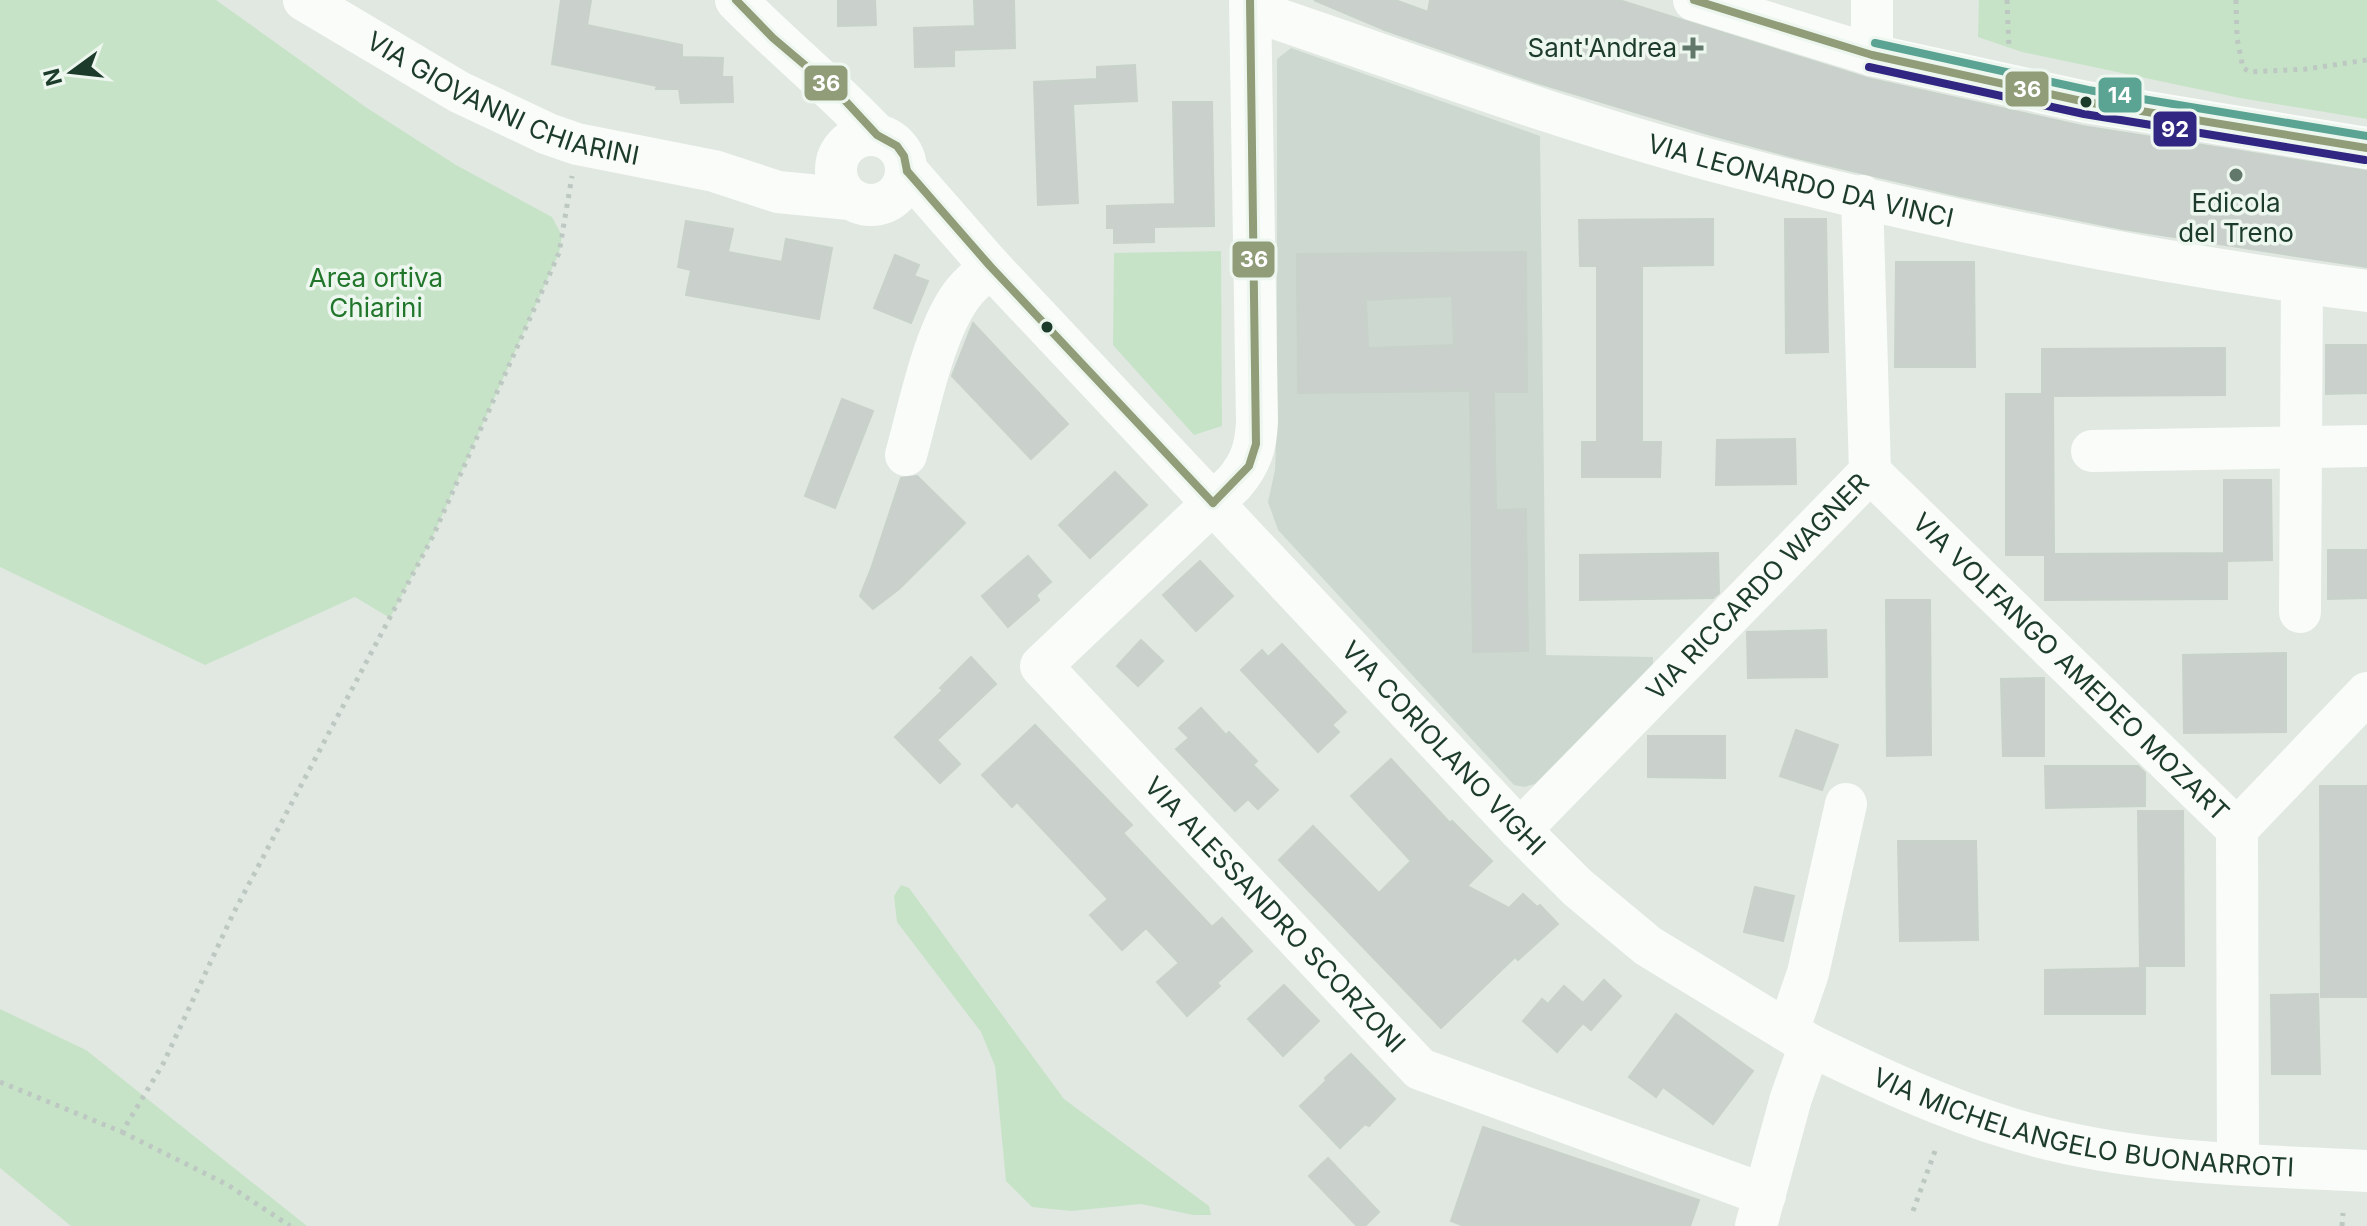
<svg xmlns="http://www.w3.org/2000/svg" width="2367" height="1226" font-family="Inter,sans-serif">
<style>
.built{fill:#cdd9d0}
.green{fill:#c7e3c7}
.building{fill:#cad1cc;stroke:#c8d1ca;stroke-width:2;fill-rule:evenodd}
.lines{fill:none;stroke-linecap:round;stroke-linejoin:round}
.path{stroke:#bdc8c2;stroke-width:5;stroke-dasharray:4 6;stroke-linecap:butt}
.minor{stroke:#fafcfa;stroke-width:42}
.bus-1-casing{stroke:#edf7ef;stroke-width:14}
.bus-2-casing{stroke:#edf7ef;stroke-width:14}
.bus-3-casing{stroke:#edf7ef;stroke-width:14}
.bus-1{stroke:#919c79;stroke-width:8}
.bus-2{stroke:#312783;stroke-width:8}
.bus-3{stroke:#5ba494;stroke-width:8}
.poi-dot{fill:#61786a;stroke:#edf7ef;stroke-width:3}
.bus-dot{fill:#1c3b2a;stroke:#edf7ef;stroke-width:3}
.labels{text-anchor:middle;stroke-width:7;stroke-linejoin:round;paint-order:stroke}
.poi-label{font-size:26px;fill:#1c3b2a;stroke:#edf7ef;text-anchor:end}
.street-label{font-size:26px;fill:#1c3b2a;stroke:#edf7ef}
.park-label{font-size:26px;fill:#22762b;stroke:#edf7ef}
.line-badge{stroke:#edf7ef;stroke-width:3}
.badge-label{font-size:22px;text-anchor:middle;font-weight:bold;fill:#fff}
</style>
<rect width="100%" height="100%" fill="#e0e8e1"/>
<path class="built" d="M1291 48 1540 136 1546 655 1653 657V664L1535 784 1524 787 1514 785 1278 530 1268 502 1275 470 1277 420V59Z"/>
<g class="green">
<path d="M0 0H216L367 108 456 165 552 217 562 236 559 253 433 536 390 618 355 597 205 665 0 567Z"/>
<path d="M1979 0H2367V119L2240 98 2022 52 1978 37Z"/>
<path d="M1221 251 1222 426 1194 435 1113 345 1114 253Z"/>
<path d="M901 885 909 888 1064 1099 1209 1206 1211 1215H1193L1141 1204 1071 1211 1032 1207 1006 1181 995 1066 981 1032 897 922 894 896Z"/>
<path d="M0 1009 86 1050 307 1226H71L0 1168Z"/>
</g>
<g class="building">
<path d="M561 0H591L587 25 682 45V57L723 58 722 77H732L733 102 681 103 679 89H656L657 86 552 64Z"/>
<path d="M838 0H875L876 25 838 26Z"/>
<path d="M974 0H1014L1015 48 954 50V66L915 67 914 28 975 26Z"/>
<path d="M1314 0H1395L1428 12 1430 0H1619L1867 78 2082 126 2367 171V267L2123 229 1960 196 1797 158 1708 134 1535 82 1385 30Z"/>
<path d="M1135 65 1137 101 1073 104 1078 203 1038 205 1034 82 1097 79V67Z"/>
<path d="M1173 102H1212L1214 226 1154 227V242L1114 243V228H1107V206L1175 204Z"/>
<path d="M1713 219V265L1642 266V442H1661L1660 477H1582V442H1597V266H1580L1579 220Z"/>
<path d="M1785 219H1826L1828 352 1786 353Z"/>
<path d="M686 221 733 229 728 252 782 262 786 239 832 248 819 319 686 295 691 270 678 267Z"/>
<path d="M1526 252 1527 392H1494L1496 510 1526 509 1528 651 1473 652 1470 391 1298 393 1297 254ZM1452 296 1454 345 1368 348 1366 300Z"/>
<path d="M895 255 919 265 914 276 928 281 911 323 874 308Z"/>
<path d="M1896 262H1974L1975 367H1895Z"/>
<path d="M973 323 1068 424 1031 459 952 376Z"/>
<path d="M2326 345H2367V393L2326 394Z"/>
<path d="M2225 348V395L2053 396 2054 554 2224 553V480H2271L2272 560 2227 561V599L2045 600V555H2006V394H2042V349Z"/>
<path d="M842 399 873 411 835 508 805 496Z"/>
<path d="M1795 439 1796 484 1716 485 1717 440Z"/>
<path d="M1115 472 1147 505 1090 558 1059 525Z"/>
<path d="M917 476 965 523 899 589 873 609 860 596 871 569 901 478Z"/>
<path d="M2328 550H2367V598L2328 599Z"/>
<path d="M1718 553 1719 593 1713 598 1580 600V555Z"/>
<path d="M1028 556 1051 582 1036 595 1039 600 1008 627 982 596Z"/>
<path d="M1200 561 1233 596 1196 631 1163 595Z"/>
<path d="M1886 600H1930L1931 755 1887 756Z"/>
<path d="M1826 630 1827 677 1748 678 1747 632Z"/>
<path d="M1141 640 1163 661 1138 686 1117 666Z"/>
<path d="M1282 644 1346 712 1332 725 1339 732 1318 752 1241 670 1262 650 1268 657Z"/>
<path d="M2286 653V732L2184 733 2183 655Z"/>
<path d="M971 657 996 684 937 740 960 764 940 783 895 737 943 690 940 688Z"/>
<path d="M2044 678V756H2003L2001 679Z"/>
<path d="M1201 708 1226 735 1229 732 1257 761 1253 765 1278 790 1258 809 1248 799 1235 811 1176 749 1189 738 1179 728Z"/>
<path d="M1035 725 1132 825 1123 833 1212 927 1222 918 1252 951 1217 983 1220 986 1187 1016 1157 982 1179 963 1146 928 1122 950 1090 915 1108 899 1017 802 1012 807 982 775Z"/>
<path d="M1796 730 1838 745 1822 790 1780 776Z"/>
<path d="M1648 736H1725V778L1648 777Z"/>
<path d="M1391 759 1450 823 1452 821 1492 861 1467 886 1509 908 1523 894 1537 907 1540 905 1558 924 1518 960 1515 957 1441 1028 1279 860 1313 826 1379 893 1411 861 1351 796Z"/>
<path d="M2045 766H2138L2145 773V806L2046 808Z"/>
<path d="M2320 786H2367V997H2321Z"/>
<path d="M2138 811H2183L2184 966H2140Z"/>
<path d="M1898 841H1976L1978 940 1900 941Z"/>
<path d="M1755 887 1794 896 1783 941 1744 932Z"/>
<path d="M2145 968V1014H2045V970Z"/>
<path d="M1604 980 1621 996 1591 1030 1583 1023 1557 1052 1523 1021 1542 999 1548 1004 1564 986 1583 1003Z"/>
<path d="M1284 985 1319 1021 1283 1056 1248 1019Z"/>
<path d="M2318 994 2320 1074H2272L2271 995Z"/>
<path d="M1676 1014 1753 1071 1713 1124 1663 1087 1656 1097 1629 1077Z"/>
<path d="M1351 1054 1395 1099 1369 1126 1365 1124 1340 1148 1300 1106 1326 1081 1325 1078Z"/>
<path d="M1483 1127 1699 1200 1690 1226H1464L1451 1221Z"/>
<path d="M1328 1158 1379 1212 1365 1226H1357L1309 1176Z"/>
</g>
<g class="lines">
<g class="path">
<path d="M2007 0 2009 49"/>
<path d="M2236 0 2237 38 2243 68 2250 72 2306 69 2367 60"/>
<path d="M0 1082 122 1132 163 1064 233 914 433 536 559 253 572 176"/>
<path d="M122 1132 228 1185 290 1226"/>
<path d="M1913 1211 1935 1151"/>
<path d="M2342 1226 2343 1213"/>
</g>
<g class="minor">
<path id="s1" d="M304 0 459 92 548 134 577 144 714 171 778 192 850 199"/>
<path d="M736 0C782 47 832 87 877 135"/>
<path id="s2" d="M1250 0 1257 421C1256 447 1251 463 1234 483L1041 666 1420 1069 1765 1195"/>
<path d="M1694 0 1872 55 2086 102 2367 148"/>
<path d="M1872 0V55"/>
<path id="s3" d="M1251 10C1403 61 1554 118 1710 160 1926 217 2146 263 2367 291"/>
<circle cx="871" cy="170" r="35"/>
<path id="s4" d="M907 171 990 266 1520 830 1577 887 1648 946 1810 1045 1791 1098 1756 1226"/>
<path d="M2092 451 2367 446"/>
<path d="M906 455C919 409 934 329 964 292 971 283 982 275 990 266"/>
<path id="s5" d="M1870 472 2237 829 2238 1164"/>
<path d="M2300 612 2302 283"/>
<path d="M2237 829 2367 693"/>
<path id="s6" d="M1520 830 1870 472 1862 196"/>
<path d="M1788 1031 1808 973 1846 804"/>
<path id="s7" d="M1810 1045C1876 1077 1942 1108 2012 1129 2127 1164 2248 1165 2367 1171"/>
</g>
<g class="bus-1-casing">
<g id="bus-1">
<path d="M736 0 773 38 839 94 877 135 897 146 904 156 907 171"/>
<path d="M1694 0 1872 55 2086 102 2367 148"/>
<path d="M907 171 990 266 1213 503"/>
<path d="M1213 503 1249 466 1256 444 1250 0"/>
</g>
</g>
<g class="bus-2-casing">
<path id="bus-2" d="M1869 67 2084 114 2365 160"/>
</g>
<g class="bus-3-casing">
<path id="bus-3" d="M1875 43 2088 90 2367 136"/>
</g>
<use href="#bus-1" class="bus-1"/>
<use href="#bus-2" class="bus-2"/>
<use href="#bus-3" class="bus-3"/>
</g>
<g class="poi-dot">
<path d="M1689 36h8v8h8v8h-8v8h-8v-8h-8v-8h8z"/>
<circle cx="2236" cy="175" r="8"/>
</g>
<g class="bus-dot">
<circle cx="2086" cy="102" r="7"/>
<circle cx="1047" cy="327" r="7"/>
</g>
<g class="labels">
<g class="poi-label">
<text x="1677" y="57">Sant'Andrea</text>
<text x="2236" y="212" text-anchor="middle">Edicola<tspan x="2236" dy="30">del Treno</tspan></text>
</g>
<g class="street-label">
<text dy="9" stroke="none"><textPath href="#s1" startOffset="224">VIA GIOVANNI CHIARINI</textPath></text>
<text dy="9" stroke="none"><textPath href="#s3" startOffset="576">VIA LEONARDO DA VINCI</textPath></text>
<text dy="9" stroke="none"><textPath href="#s6" startOffset="340">VIA RICCARDO WAGNER</textPath></text>
<text dy="9" stroke="none"><textPath href="#s5" startOffset="280">VIA VOLFANGO AMEDEO MOZART</textPath></text>
<text dy="9" stroke="none"><textPath href="#s4" startOffset="788">VIA CORIOLANO VIGHI</textPath></text>
<text dy="9" stroke="none"><textPath href="#s2" startOffset="1096">VIA ALESSANDRO SCORZONI</textPath></text>
<text dy="9" stroke="none"><textPath href="#s7" startOffset="288">VIA MICHELANGELO BUONARROTI</textPath></text>
</g>
<g class="park-label">
<text x="376" y="287">Area ortiva<tspan x="376" dy="30">Chiarini</tspan></text>
</g>
</g>
<g class="line-badge">
<rect x="803" y="64" width="46" height="38" rx="8" fill="#919c79"/>
<rect x="2004" y="70" width="46" height="38" rx="8" fill="#919c79"/>
<rect x="2097" y="76" width="46" height="38" rx="8" fill="#5ba494"/>
<rect x="2152" y="110" width="46" height="38" rx="8" fill="#312783"/>
<rect x="1231" y="240" width="45" height="39" rx="8" fill="#919c79"/>
</g>
<g class="badge-label">
<text x="826" y="91">36</text>
<text x="2027" y="97">36</text>
<text x="2120" y="103">14</text>
<text x="2175" y="137">92</text>
<text x="1254" y="267">36</text>
</g>
<g transform="translate(72 72) rotate(255)" stroke="#edf7ef" stroke-width="6" paint-order="stroke">
<path d="M0-6L14 30L0 20L-14 30Z" fill="#1c3b2a"/>
<text y="-12" font-size="22" font-weight="bold" text-anchor="middle" fill="#1c3b2a">N</text>
</g>
</svg>
